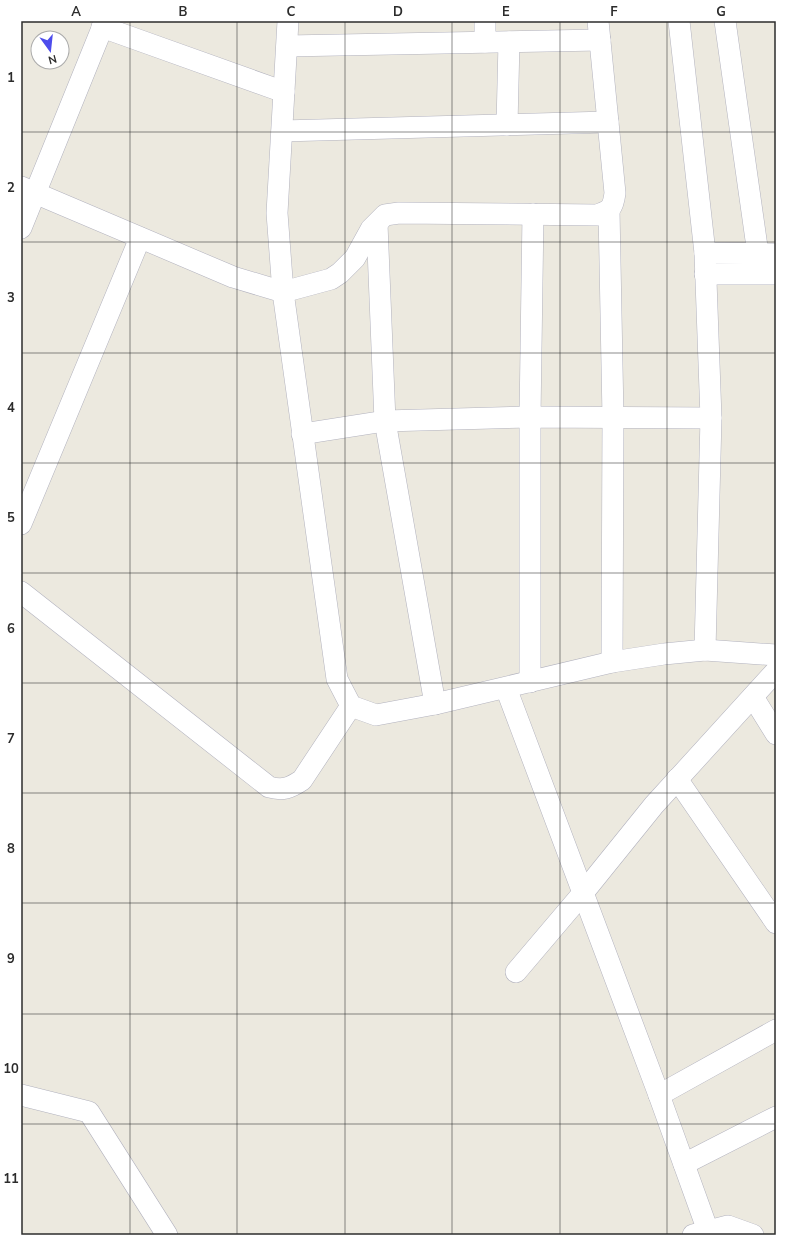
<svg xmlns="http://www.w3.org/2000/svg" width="797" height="1256" font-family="'Nunito Sans',sans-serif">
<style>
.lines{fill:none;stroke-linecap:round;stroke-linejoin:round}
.street-casing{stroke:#b2b2be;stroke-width:22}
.street{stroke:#fff;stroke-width:21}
.grid{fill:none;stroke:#2c2c2c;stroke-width:1;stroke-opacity:0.55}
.neatline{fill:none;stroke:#2c2c2c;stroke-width:1.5}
.grid-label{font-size:13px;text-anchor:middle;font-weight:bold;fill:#2c2c2c}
</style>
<rect width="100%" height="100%" fill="#ece9df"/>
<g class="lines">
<g class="street-casing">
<g id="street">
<path d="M288 21 277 213 283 292 337 679 351 706 376 715 435 704 612 662 664 654 705 650 776 655"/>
<path d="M485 21V42"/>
<path d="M679 21 705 253 711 418 705 650"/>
<path d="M725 21 758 254"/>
<path d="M102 27 284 92"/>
<path d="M287 46 600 40"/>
<path d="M507 125 509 42"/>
<path d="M282 131 608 122"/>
<path d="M21 187 233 277 283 292 331 279 340 273 355 258 371 229 385 215 399 213 597 215C611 210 613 208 615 193L598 21"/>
<path d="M609 210 613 417 612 662"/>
<path d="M377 224 385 421 435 704"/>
<path d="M21 228 105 21"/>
<path d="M705 253 776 254"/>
<path d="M705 274H776"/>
<path d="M302 434 385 421 530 417 711 418"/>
<path d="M21 524 140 238"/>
<path d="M21 592 269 787C283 791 290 788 302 780L351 706"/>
<path d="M530 682V417L533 214"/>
<path d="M506 688 659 1095 708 1231"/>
<path d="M753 697 776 734"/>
<path d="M677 779 776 923"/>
<path d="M516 972 583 893 654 805 776 671"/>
<path d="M21 1095 89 1112 167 1235"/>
<path d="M659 1095 776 1030"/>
<path d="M684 1164 776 1117"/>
<path d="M693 1235 728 1226 753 1235"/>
</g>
</g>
<use href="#street" class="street"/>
</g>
<path class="grid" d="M130 21V1235M237 21V1235M345 21V1235M452 21V1235M560 21V1235M667 21V1235M21 132H776M21 242H776M21 353H776M21 463H776M21 573H776M21 683H776M21 793H776M21 903H776M21 1014H776M21 1124H776"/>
<rect width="797" height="1256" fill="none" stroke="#ffffff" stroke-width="44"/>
<g transform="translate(50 50) rotate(165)"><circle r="19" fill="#ffffff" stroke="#ababab"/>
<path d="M0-3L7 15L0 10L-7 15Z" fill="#4d4cec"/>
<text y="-6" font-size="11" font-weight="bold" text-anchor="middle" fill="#2c2c2c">N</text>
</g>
<rect x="22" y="22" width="753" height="1212" class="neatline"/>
<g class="grid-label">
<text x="76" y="16">A</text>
<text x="183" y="16">B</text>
<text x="291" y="16">C</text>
<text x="398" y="16">D</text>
<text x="506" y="16">E</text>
<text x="614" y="16">F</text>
<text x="721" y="16">G</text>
<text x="11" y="82">1</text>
<text x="11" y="192">2</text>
<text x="11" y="302">3</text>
<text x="11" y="412">4</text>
<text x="11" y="522">5</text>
<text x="11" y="633">6</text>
<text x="11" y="743">7</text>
<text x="11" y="853">8</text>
<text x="11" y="963">9</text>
<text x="11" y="1073">10</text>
<text x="11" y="1183">11</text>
</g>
</svg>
